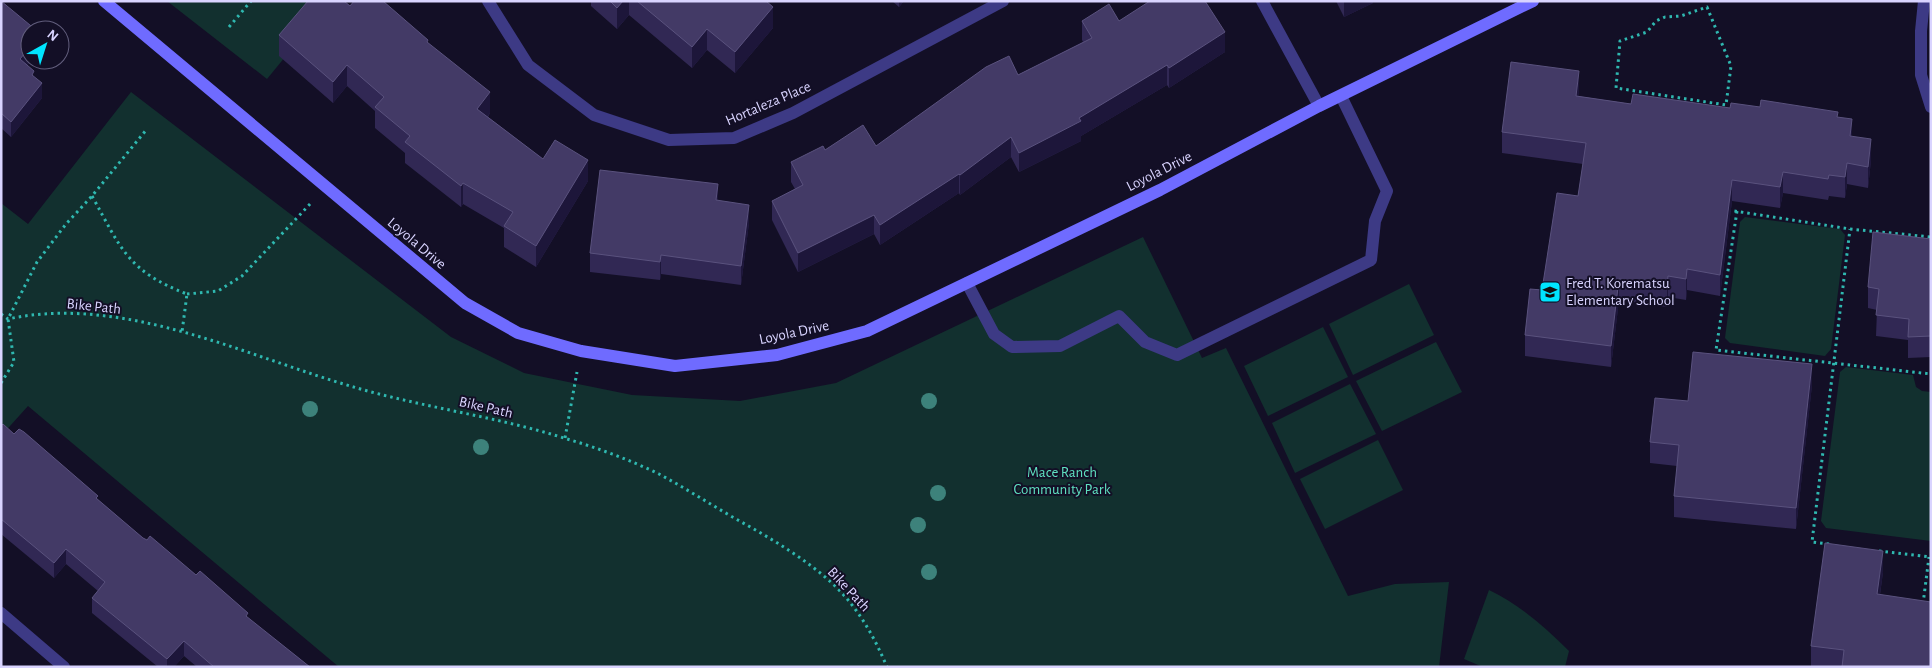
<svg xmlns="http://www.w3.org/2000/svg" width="1932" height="668" font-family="'Alegreya Sans',sans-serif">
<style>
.green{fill:#12302f}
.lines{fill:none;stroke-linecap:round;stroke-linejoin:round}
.path{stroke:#2fb8b0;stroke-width:3;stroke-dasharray:2.5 4;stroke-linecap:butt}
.lane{stroke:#3d3a85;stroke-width:12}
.street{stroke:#3d3a85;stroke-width:12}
.secondary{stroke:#6f6bff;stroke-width:12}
.tree{fill:#3d827b}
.wall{fill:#312854}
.shaded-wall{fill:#1d163a}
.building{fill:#433a66;stroke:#5a527e}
.labels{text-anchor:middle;stroke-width:4;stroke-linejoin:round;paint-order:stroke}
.street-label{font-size:15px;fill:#d9d4ff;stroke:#130f26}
.poi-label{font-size:15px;fill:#d9d4ff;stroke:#130f26;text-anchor:start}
.park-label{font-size:15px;fill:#5fe0c0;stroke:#130f26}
</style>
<rect width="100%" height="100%" fill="#130f26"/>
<g class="green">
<path d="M167 1H331L267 79Z"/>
<path d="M131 92 451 337 524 373 632 395 740 401 836 383 1143 237 1202 358 1226 348 1348 596 1395 584 1449 582 1439 667H339L28 406 1 436V203L28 224Z"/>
<path d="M1745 217 1840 229 1845 235 1831 349 1825 356 1730 343 1725 338 1740 222Z"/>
<path d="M1409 284 1434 335 1353 375 1329 324Z"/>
<path d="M1323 327 1348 377 1268 416 1244 366Z"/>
<path d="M1436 342 1462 392 1382 431 1356 381Z"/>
<path d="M1846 367 1913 375 1916 387 1922 391 1931 392V541L1826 528 1821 521 1840 372Z"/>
<path d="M1350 384 1376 434 1295 473 1272 423Z"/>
<path d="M1378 440 1403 490 1325 529 1300 479Z"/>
<path d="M1489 590C1520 605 1545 627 1569 651L1565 667H1483L1464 659Z"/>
</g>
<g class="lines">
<g class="path">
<path d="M1707 7 1731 66 1726 105 1616 88 1620 41 1647 32 1656 21 1665 17 1681 16Z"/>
<path d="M229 27 251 1"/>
<path d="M92 196C121 248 127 271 187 294L182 332"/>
<path d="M1728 210 1850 229 1931 237"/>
<path d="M1737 211 1716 350 1931 374"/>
<path d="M187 294 218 291 242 276 311 203"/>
<path d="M1 314 8 319C124 294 248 357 357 388 426 408 499 417 567 439 598 448 630 460 659 474 685 488 710 504 736 519 770 538 805 558 834 585 858 608 874 636 887 667"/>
<path d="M1 383 14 362 8 319 37 262 66 224 92 196 147 129"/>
<path d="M565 438 577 372"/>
<path d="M1829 544 1812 542 1850 229"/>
<path d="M1879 551 1931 557"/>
<path d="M1923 604 1929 557"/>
</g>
<g class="lane">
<path d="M1924 1 1921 31V75L1931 107"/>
<path d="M967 283 994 334 1012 347 1060 346 1119 316 1145 342 1177 355 1371 260 1375 221 1387 191 1341 96"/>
</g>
<g class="street">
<path d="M488 1 528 65 594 115 669 140 734 138 793 113 1003 1"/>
<path d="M1262 1 1319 106"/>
<path d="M1 613 64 667"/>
</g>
<path class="secondary" d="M104 1 465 303 518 333 581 351 675 366 777 355 867 331 1160 190 1319 106 1533 1"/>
</g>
<g class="tree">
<circle cx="929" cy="401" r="8"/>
<circle cx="310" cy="409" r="8"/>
<circle cx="481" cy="447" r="8"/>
<circle cx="938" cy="493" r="8"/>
<circle cx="918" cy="525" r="8"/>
<circle cx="929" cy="572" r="8"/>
</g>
<g class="wall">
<path d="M1 1 30 60H32L27 65 34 77 42 98 11 137 1 128Z"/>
<path d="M591 1H766L773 28 735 73 707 50 692 68 629 15 617 29 591 6Z"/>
<path d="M892 1H904L899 7Z"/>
<path d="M1336 1H1373V3L1344 17Z"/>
<path d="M350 6 428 44 490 113 488 117 543 159 588 181 536 267 504 247V228L463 204 461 207 405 163V153L375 128V111L347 86 333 103 279 56V35Z"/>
<path d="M1082 21H1119L1225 52 1169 88 1167 85 1081 136V141L1019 172 1011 157 960 195 959 193 880 245 874 234 798 272 772 220V201L795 189 791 182V162L825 150 876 146 1083 42 1082 40Z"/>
<path d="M1579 92 1578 96 1631 104 1730 108 1838 117 1852 136 1871 160 1868 188 1847 184 1845 198 1829 196 1828 200 1783 193 1780 208 1732 201 1720 296 1687 290 1686 300 1668 297 1667 307 1619 300 1611 367 1525 356V335L1578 196 1583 164 1502 153V132Z"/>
<path d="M718 201 749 223 741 285 661 274 660 280 590 272V253Z"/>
<path d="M1931 239V357L1908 358V340L1876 336 1877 310 1868 308V287Z"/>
<path d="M1812 385 1796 529 1674 517V496L1677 466 1650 463V442L1688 401Z"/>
<path d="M1 426 14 434 98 500 143 538 196 575 248 618 310 667H197L184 656 174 667H158L92 613V598L98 591 66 564 54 578 1 534Z"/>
<path d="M1883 572 1880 595 1931 667H1811V646Z"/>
</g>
<g class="shaded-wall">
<path d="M623 1H629V15L617 29V8Z"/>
<path d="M899 1H904L899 7Z"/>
<path d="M1344 1H1373V3L1344 17Z"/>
<path d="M773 7V28L735 73V52Z"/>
<path d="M707 29V50L692 68V47Z"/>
<path d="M1225 32V52L1169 88V68Z"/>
<path d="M30 47V60H32L20 74V59Z"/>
<path d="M347 65V86L333 103V82Z"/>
<path d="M1167 65V85L1081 136V141L1019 172V153L1079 118Z"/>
<path d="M1579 71V92L1576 117V96Z"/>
<path d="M42 83V98L11 137V122Z"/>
<path d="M490 92V113L477 130V109Z"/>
<path d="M1852 119V140L1850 136Z"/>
<path d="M1011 137V157L960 195V175Z"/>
<path d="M1871 139V160L1868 188V167Z"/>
<path d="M588 160V181L536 267V246Z"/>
<path d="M1847 163V184L1845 198V177Z"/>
<path d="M1783 172V193L1780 208V187Z"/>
<path d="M959 174V193L880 245V225Z"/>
<path d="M1732 180V201L1720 296V275Z"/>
<path d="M463 183V204L461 207V186Z"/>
<path d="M718 184V203L716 200Z"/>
<path d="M749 205V223L741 285V266Z"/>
<path d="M874 215V234L798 272V253Z"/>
<path d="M661 255V274L660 280V262Z"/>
<path d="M1687 269V290L1686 300V279Z"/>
<path d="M1668 276V297L1667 307V286Z"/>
<path d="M1619 279V300L1611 367V346Z"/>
<path d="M1812 364V385L1796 529V508Z"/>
<path d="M66 549V564L54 578V563Z"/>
<path d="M1883 551V572L1877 615V594Z"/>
<path d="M184 641V656L174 667H167V659Z"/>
</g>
<g class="building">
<path d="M1 1 36 30H30V47L20 59 34 71 32 75 42 83 11 122 1 113Z"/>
<path d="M308 1H344L350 6 354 1H383L428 40 427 42 490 92 477 109 543 159 555 140 588 160 536 246 504 226 513 212 463 183 461 186 405 142 410 136 375 107 384 97 347 65 333 82 279 35Z"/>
<path d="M610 1H623L617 8Z"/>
<path d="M637 1H766L773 7 735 52 707 29 692 47Z"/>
<path d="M1150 1H1170V2L1172 1H1205L1225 32 1169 68 1167 65 1079 118 1081 121 1019 153 1011 137 960 175 959 174 880 225 874 215 798 253 772 201 803 185 791 162 823 146 825 150 863 125 876 146 986 67 1009 56 1018 75 1092 38 1082 21 1109 4 1119 21Z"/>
<path d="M1511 62 1579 71 1576 96 1631 104 1633 94 1730 108 1731 103 1760 107 1761 100 1838 112 1837 117 1852 119 1850 136 1871 139 1868 167 1847 163 1845 177 1829 175 1828 179 1783 172 1780 187 1732 180 1720 275 1687 269 1686 279 1668 276 1667 286 1619 279 1611 346 1525 335 1530 289 1542 290 1557 193 1578 196 1586 143 1502 132Z"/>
<path d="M600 170 718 184 716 200 749 205 741 266 661 255 660 262 590 253Z"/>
<path d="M1873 232 1931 239V336L1908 337 1909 319 1876 315 1879 289 1868 287Z"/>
<path d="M1693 352 1812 364 1796 508 1674 496 1679 445 1650 442 1655 398 1688 401Z"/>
<path d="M3 424 14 434 19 429 24 432 98 496 96 498 143 538 147 540 150 536 196 575 200 571 248 613 246 616 310 667H214L184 641 167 659 92 598 105 582 66 549 54 563 1 519V426Z"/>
<path d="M1825 543 1883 551 1877 594 1931 602V667H1842L1844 650 1811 646Z"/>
</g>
<defs>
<g id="school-square" transform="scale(1.125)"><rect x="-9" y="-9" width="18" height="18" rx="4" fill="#00e5ff" stroke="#130f26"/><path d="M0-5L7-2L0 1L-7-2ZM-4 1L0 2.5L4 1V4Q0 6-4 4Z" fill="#111"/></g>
</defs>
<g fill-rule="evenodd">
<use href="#school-square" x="1550" y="292"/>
</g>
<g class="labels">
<g class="street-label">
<text transform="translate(768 103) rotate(-23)" y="5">Hortaleza Place</text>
<text transform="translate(1159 171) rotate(-27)" y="5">Loyola Drive</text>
<text transform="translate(417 243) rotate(40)" y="5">Loyola Drive</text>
<text transform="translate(94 306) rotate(6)" y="5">Bike Path</text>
<text transform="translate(794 332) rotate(-12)" y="5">Loyola Drive</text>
<text transform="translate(486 407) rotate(13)" y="5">Bike Path</text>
<text transform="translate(849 589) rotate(47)" y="5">Bike Path</text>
</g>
<g class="poi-label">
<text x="1566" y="288">Fred T. Korematsu<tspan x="1566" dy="17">Elementary School</tspan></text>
</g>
<g class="park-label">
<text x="1062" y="477">Mace Ranch<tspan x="1062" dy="17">Community Park</tspan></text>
</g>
</g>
<rect width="1932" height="668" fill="none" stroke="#d9d4ff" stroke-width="5"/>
<g transform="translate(45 45) rotate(39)"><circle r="24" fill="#130f26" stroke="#625e7d"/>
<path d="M0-4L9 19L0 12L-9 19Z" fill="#00e5ff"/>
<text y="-8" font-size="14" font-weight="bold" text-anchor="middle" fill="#d9d4ff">N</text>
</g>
</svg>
